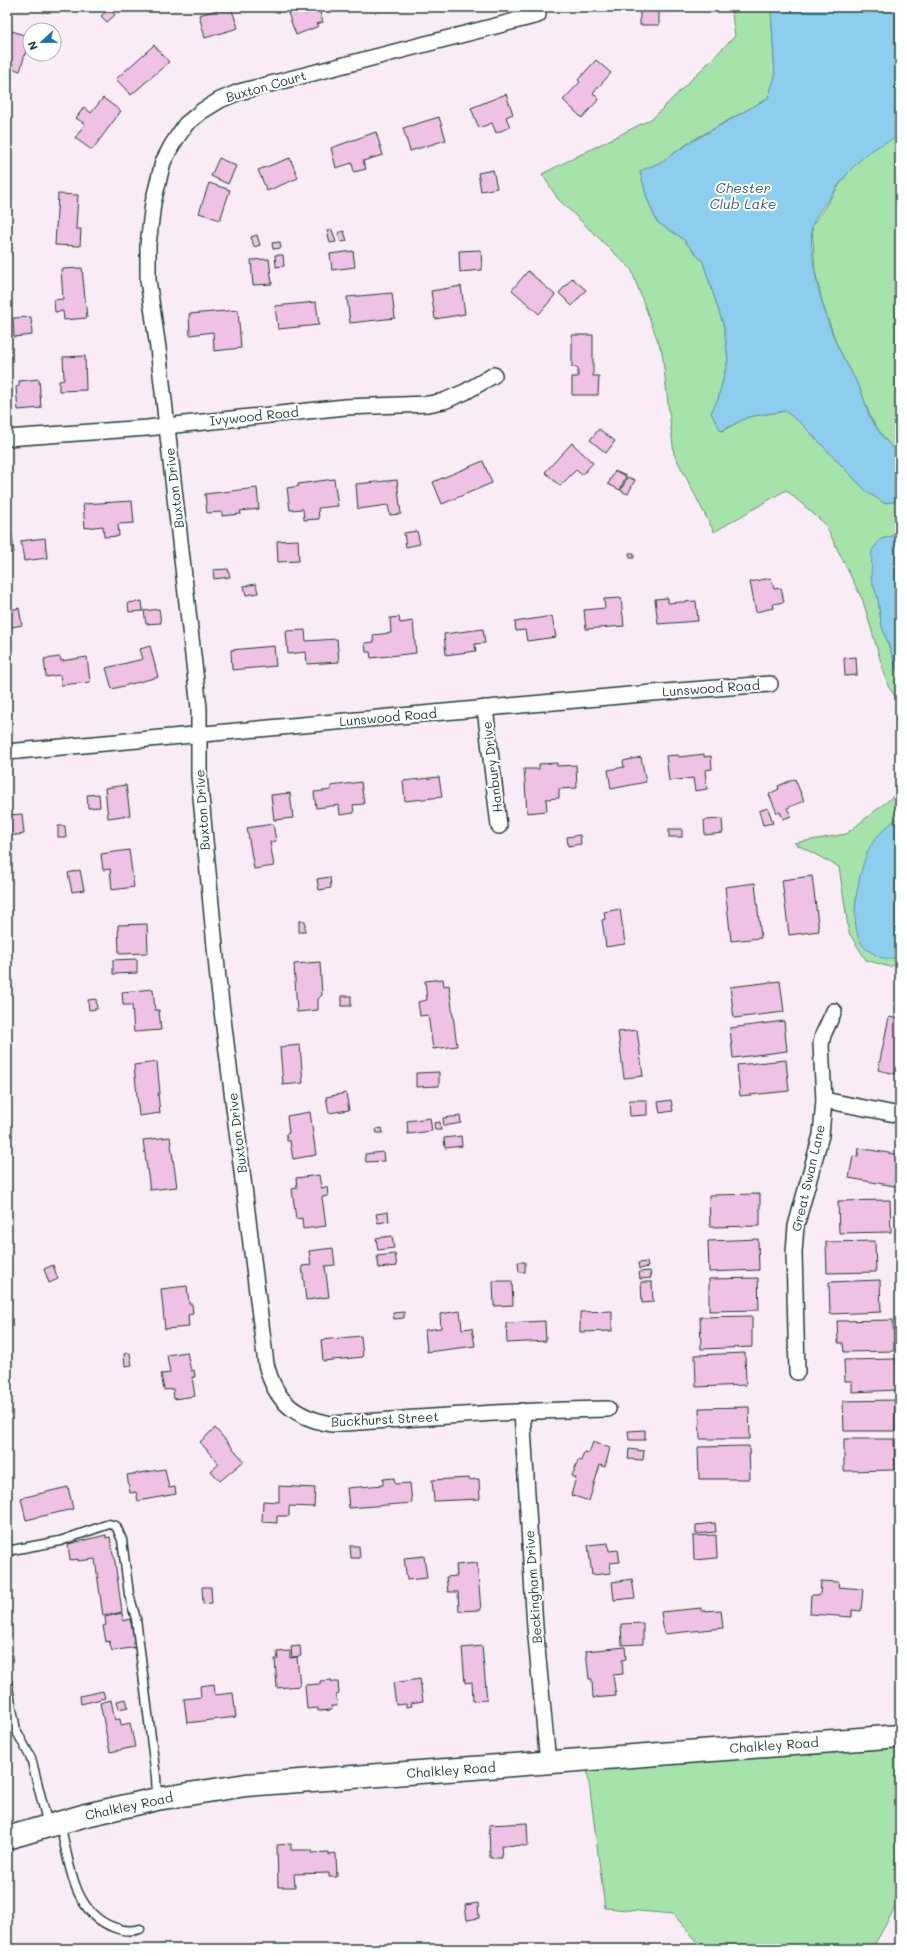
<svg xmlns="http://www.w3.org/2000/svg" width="907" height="1956" font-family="Mali,sans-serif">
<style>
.green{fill:#a6e3aa;stroke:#62906f}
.water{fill:#8dceee;stroke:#6194a4}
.building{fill:#efc1e4;stroke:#1f3d34}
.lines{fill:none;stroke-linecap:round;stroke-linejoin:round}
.lane-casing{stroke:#1f3d34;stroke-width:11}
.street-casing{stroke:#1f3d34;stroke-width:18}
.secondary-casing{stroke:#1f3d34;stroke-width:25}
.lane{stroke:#fff;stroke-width:8}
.street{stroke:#fff;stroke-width:15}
.secondary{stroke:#fff;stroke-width:22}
.labels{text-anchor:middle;stroke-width:4;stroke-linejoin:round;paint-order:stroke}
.street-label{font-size:13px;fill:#1f3d34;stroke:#fff}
.water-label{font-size:14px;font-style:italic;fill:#3a6162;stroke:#fff}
</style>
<rect width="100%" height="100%" fill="#faecf7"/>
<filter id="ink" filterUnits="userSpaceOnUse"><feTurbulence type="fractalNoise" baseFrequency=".025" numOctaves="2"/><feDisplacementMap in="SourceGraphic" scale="8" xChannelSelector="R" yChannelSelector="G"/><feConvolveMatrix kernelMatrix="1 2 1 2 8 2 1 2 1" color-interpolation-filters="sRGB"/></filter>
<g filter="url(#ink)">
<g class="green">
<path d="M731 7H771L775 77 768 98 693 140 659 163 640 172 647 198 657 222 682 238 703 262 724 327 728 360 718 399 711 413 722 431 748 417 785 411 802 424 867 492 884 503 900 501V534L881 539 871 578 878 599 881 623 900 678V703L888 686 863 601 825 524 786 490 714 532 674 454 662 352 631 269 558 199 542 174 653 118 735 36Z"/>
<path d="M900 137V273L894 289 900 303V455L890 446 871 419 861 391 837 345 823 305 815 271 812 226 850 169 866 154 887 140Z"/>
<path d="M900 791V816L884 829 897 958 900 955V961L890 967 866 960 849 933 839 867 794 843 846 834Z"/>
<path d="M900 1744V1899L872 1949H704L673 1914 605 1908 587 1767Z"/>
</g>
<g class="water">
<path d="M771 7H900V137C865 147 847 173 827 201 822 208 813 219 812 227 808 259 824 316 837 345 844 361 854 375 861 391 865 400 867 411 871 420 879 433 889 445 900 455V501L884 503 867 492 802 424 785 411 748 417 721 431 711 413 718 399 728 360 724 327 703 262 682 238 657 222 647 198 640 171 659 163 693 141 768 98 775 77Z"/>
<path d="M900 534V678L881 623 878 599 871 578 872 550 881 539Z"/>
<path d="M900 816V955C893 960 880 959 874 954 871 952 867 950 864 947 846 927 859 868 870 847 877 834 889 825 900 816Z"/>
</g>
<g class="building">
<path d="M216 7H231L238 28 205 38 199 15 217 10Z"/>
<path d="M293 7H318L323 22 317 24 319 26 296 35 288 13 294 11Z"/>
<path d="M377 7H391L378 11Z"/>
<rect x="640" y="7" width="19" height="18"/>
<path d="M109 9 115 15 107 22 101 16Z"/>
<path d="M9 30 30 37 20 71 7 67V37Z"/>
<path d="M154 45 169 62 131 95 116 79Z"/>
<path d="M596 60 611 73 593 93 599 99 582 118 563 100 580 82 578 80Z"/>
<path d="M506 94 513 114 506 117 510 127 496 133 492 123 479 128 471 108Z"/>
<path d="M103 98 121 111 92 150 75 138 85 124 76 118 84 107 91 113Z"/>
<path d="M439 117 446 140 410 151 403 128Z"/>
<path d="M376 132 383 155 363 161 366 169 354 172 352 163 336 168 331 148Z"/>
<path d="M219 158 236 166 228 184 211 176Z"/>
<path d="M290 158 298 178 267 191 258 170Z"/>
<path d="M493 170 497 188 481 191 478 173Z"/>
<path d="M209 183 230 190 220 220 199 213Z"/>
<path d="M58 194 78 195 76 229H81L80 246 55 245Z"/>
<path d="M332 230 336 242 330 243 327 231Z"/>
<path d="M344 231 347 241 341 242 338 233Z"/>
<path d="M257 235 260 245 254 247 251 237Z"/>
<path d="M280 242 281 248 273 249 272 243Z"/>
<path d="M481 250 482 270 460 272 459 251Z"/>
<path d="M353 251 355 267 332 270 330 254Z"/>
<path d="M275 255H283L284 266 276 267Z"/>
<path d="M269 259 272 284 253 285 251 260Z"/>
<path d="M82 268 87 318 64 320 63 311 55 312 54 300 63 299 61 269Z"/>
<path d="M528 271 555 295 539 314 512 290Z"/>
<path d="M572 278 586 290 572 306 559 293Z"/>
<path d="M461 286 465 314 435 319 431 291Z"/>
<path d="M392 293 395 318 350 323 347 297Z"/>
<path d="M316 302 319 325 278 329 275 306Z"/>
<path d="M238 310 241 348 214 351 213 332 190 335 189 314Z"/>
<path d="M31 317 32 335 14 337 13 318Z"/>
<path d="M572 335H593V376H599L598 395H572V377H578V368L572 367Z"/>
<path d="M85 356 86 390 59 391V381L64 380 63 357Z"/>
<path d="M39 379 41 408 18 410 16 387 19 386V381Z"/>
<path d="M599 429 615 441 606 453 590 440Z"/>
<path d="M572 443 593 463 582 475 576 470 560 486 545 472Z"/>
<path d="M483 461 492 483 442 504 433 482Z"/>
<path d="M615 471 626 476 620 490 608 484Z"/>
<path d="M627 477 635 480 628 494 621 491Z"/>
<path d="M334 479 338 506 318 508 319 519 304 520 303 509 290 510 287 488 299 486 298 484Z"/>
<path d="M397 480 401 514 390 515 388 505 358 509 356 484Z"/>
<path d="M257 488 259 509 240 511 241 514 222 516V512L207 513 205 494Z"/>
<path d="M132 501 134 523 118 524 119 536 104 537 103 526 85 528 83 504Z"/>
<path d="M7 517H10L14 553 7 554Z"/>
<path d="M417 531 420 544 406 547 404 533Z"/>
<path d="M45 538 47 558 24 561 21 541Z"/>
<path d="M298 540 299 561 278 562 277 541Z"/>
<path d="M629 553H634V558H630Z"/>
<path d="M228 569 230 577 214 579 213 570Z"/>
<path d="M771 578 774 589 781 588 784 602 773 604 774 608 756 612 750 582Z"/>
<path d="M256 584 258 593 246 595 244 586Z"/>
<path d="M621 598 624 626 586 629 584 610 605 608 604 599Z"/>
<path d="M668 598V603L696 601 698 621 658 624 655 599Z"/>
<path d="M142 601 143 611 129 612 128 603Z"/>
<path d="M19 608 22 625 7 628V611Z"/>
<path d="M159 609 161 623 146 624 144 611Z"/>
<path d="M552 616 556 637 527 641 525 630 516 631 515 622Z"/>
<path d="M399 617 400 623 413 621 416 653 371 658 370 652H366L365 643 374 642 373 635 391 633 390 618Z"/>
<path d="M483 629 485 643 475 644 476 651 446 655 444 634Z"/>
<path d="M305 630 306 641 337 639 339 662 307 664 306 652 288 654 286 631Z"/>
<path d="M150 646 158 677 112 689 106 668 143 659 140 649Z"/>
<path d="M274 646 276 666 232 670 231 650Z"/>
<path d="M7 649 11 671 7 672Z"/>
<path d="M60 657 61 661 87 657 90 682 61 685 60 675 46 677 44 659Z"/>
<path d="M856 657 857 675 845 676 844 658Z"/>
<path d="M704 754V757L711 756 712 769 705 770 707 789 695 791 693 778 669 781 666 756 678 755 679 757Z"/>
<path d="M641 757 646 782 611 789 608 770 624 767 623 761Z"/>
<path d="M557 763V766L576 765 577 788 559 789V798L546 799 547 811 527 813 524 769H539V764Z"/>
<path d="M439 777 442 797 405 801 403 781Z"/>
<path d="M795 779 804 801 787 808 791 816 783 819 780 812 777 813 769 794 779 789 778 786Z"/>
<path d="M361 782 364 804 353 805 354 813 340 815 339 805 316 808 314 792 331 790V786Z"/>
<path d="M126 785 130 815 108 818 105 788Z"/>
<path d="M290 793 293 818 274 820 271 795Z"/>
<path d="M99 794 100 807 88 808 87 795Z"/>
<path d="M768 808 773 823 763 825 759 811Z"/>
<path d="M22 814 24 834 7 836V815Z"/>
<path d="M722 819 723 833 705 835 704 820Z"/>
<path d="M273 824 276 841 270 842 274 866 254 869 247 828Z"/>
<path d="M58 826H65L66 837H58Z"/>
<rect x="669" y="829" width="13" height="8"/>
<path d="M580 835 581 844 568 846 567 837Z"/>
<path d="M129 850 134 887 112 890 110 869 103 870 101 854Z"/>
<path d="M80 870 84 890 72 892 68 873Z"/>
<path d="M812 876 819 931 789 935 782 880Z"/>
<path d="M330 877 331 888 319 890 317 879Z"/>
<path d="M755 883 761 938 731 941 725 887Z"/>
<path d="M620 909 625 944 606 947 602 920 605 919 604 912Z"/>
<rect x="299" y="921" width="6" height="11"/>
<path d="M147 924 148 953 119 954 118 925Z"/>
<path d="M137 959V973L113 974V960Z"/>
<path d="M320 962 322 995 318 999V1010L297 1012 294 964Z"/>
<path d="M443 979 444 986 449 985 457 1046 433 1049 428 1015 420 1016 418 1002 427 1000 425 981Z"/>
<path d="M780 981 784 1012 734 1018 730 987Z"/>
<path d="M153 989 155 1010H159L161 1030 134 1032 132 1005H123L122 992Z"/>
<rect x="342" y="996" width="9" height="10"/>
<path d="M96 999 97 1009 89 1010 88 1000Z"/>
<path d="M889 1017 900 1019V1075L878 1070Z"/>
<path d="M784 1021 787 1051 733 1058 730 1028Z"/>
<path d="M637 1030 643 1076 624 1078 618 1032Z"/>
<path d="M300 1045 303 1083 283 1085 280 1047Z"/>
<path d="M786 1060 789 1091 740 1096 737 1065Z"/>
<path d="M157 1062 160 1093H158L160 1113 139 1116 134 1065Z"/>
<path d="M439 1072V1086L416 1087V1073Z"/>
<path d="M346 1093 349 1110 329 1113 326 1097Z"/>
<path d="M629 1100H647V1115L630 1116Z"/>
<path d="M671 1100 673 1111 660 1113 658 1102Z"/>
<path d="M310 1112 316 1155 293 1159 290 1141H287L286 1134 289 1133 287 1116Z"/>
<path d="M460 1116 461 1123 444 1126 443 1118Z"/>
<path d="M430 1118 432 1131 408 1134 407 1121Z"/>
<path d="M440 1122 441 1130H435L434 1123Z"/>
<path d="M382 1128 383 1133H377L376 1129Z"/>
<path d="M461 1136 462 1146 445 1148 444 1138Z"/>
<path d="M170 1137 177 1187 150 1190 143 1140Z"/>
<path d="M859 1148 900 1155V1187L849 1178 853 1156 858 1157Z"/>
<path d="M383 1152 384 1161 366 1162 365 1154Z"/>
<path d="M319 1175 321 1188 327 1187 328 1196 322 1197 326 1226 303 1229 302 1218 296 1219 292 1189 297 1188 296 1178Z"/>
<path d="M760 1194V1226L710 1227 709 1195Z"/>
<path d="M890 1200 891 1232 839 1233 838 1201Z"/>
<path d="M388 1212 389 1221 378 1223 376 1214Z"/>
<path d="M392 1236 394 1248 378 1250 376 1238Z"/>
<path d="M758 1239 759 1270 709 1272 708 1241Z"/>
<path d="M875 1241 876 1272 827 1273 826 1242Z"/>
<path d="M333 1248 335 1265 325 1266 329 1297 306 1300 302 1266 311 1265 309 1251Z"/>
<path d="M395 1254 397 1266 379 1268 377 1256Z"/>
<path d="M518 1262H525V1272H519Z"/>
<path d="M647 1262 648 1267 639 1269 638 1263Z"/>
<path d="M53 1265 58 1279 49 1283 44 1269Z"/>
<path d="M650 1271 651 1278 640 1279 639 1272Z"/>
<path d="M758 1278 759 1310 709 1311V1279Z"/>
<path d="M880 1280 881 1312 830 1314 829 1282Z"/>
<path d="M493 1281H512L513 1305 494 1306Z"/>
<path d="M641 1282H652L653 1302 642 1303Z"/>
<path d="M187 1286 189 1304H192L193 1314 188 1315 189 1327 165 1329 161 1289Z"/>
<path d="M460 1311 462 1329 472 1328 475 1346 427 1352 425 1330 441 1328 440 1314Z"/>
<path d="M612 1311V1331L580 1332V1312Z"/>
<path d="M404 1312V1318L394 1319 393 1313Z"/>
<path d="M752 1316V1347L701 1349 700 1317Z"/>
<path d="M893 1320 894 1351 844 1352 843 1343H838L837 1321Z"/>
<path d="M545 1321 546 1341 507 1343 506 1323Z"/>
<path d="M361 1336 363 1357 323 1361 321 1340Z"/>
<path d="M187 1352 191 1371 194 1370 195 1377H192L195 1396 174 1399 173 1389 164 1390 161 1374 170 1373 167 1355Z"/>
<path d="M130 1353 132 1365 125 1366 124 1354Z"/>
<path d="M745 1353 746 1385 696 1387 695 1355Z"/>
<path d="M896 1359 898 1390 852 1392V1381H845L844 1360Z"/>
<path d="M895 1400V1431H844L843 1401Z"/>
<path d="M749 1407 750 1439H700L699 1408Z"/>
<path d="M215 1428 244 1461 220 1481 211 1471 219 1464 200 1442Z"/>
<path d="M645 1430V1440H629L628 1431Z"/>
<path d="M844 1439H894L895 1470 844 1471Z"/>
<path d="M593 1442 610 1448 605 1467 600 1465 589 1501 571 1495 576 1478 572 1476 578 1460 581 1461 584 1452 589 1453Z"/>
<path d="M749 1446 750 1479H699L698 1447Z"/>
<path d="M629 1449 644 1451 643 1460 628 1459Z"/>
<path d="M165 1469 169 1488 175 1487 176 1494 138 1501 136 1492 130 1493 127 1475Z"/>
<path d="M394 1478 395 1484 410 1483 412 1503 349 1508 347 1488 383 1485V1479Z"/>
<path d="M469 1478V1480L479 1479 480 1499 434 1501 432 1480Z"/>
<path d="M279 1486 315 1488 314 1507 289 1506V1516H277V1523L262 1522 263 1501 279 1502Z"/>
<path d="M68 1487 73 1509 26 1520 21 1498Z"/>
<path d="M715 1523 716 1532 696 1534V1525Z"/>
<path d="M106 1535V1538L110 1537 113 1555H114L122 1612 103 1616 95 1559 78 1561V1559L70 1560 68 1544Z"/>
<path d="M716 1535 717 1558 694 1560 693 1536Z"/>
<path d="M608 1543 609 1551 618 1550 620 1562 610 1563 611 1573 592 1575 588 1545Z"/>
<path d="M350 1546H359L360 1558H351Z"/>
<path d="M424 1556 427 1578 407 1580 404 1558Z"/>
<path d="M477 1563 481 1610 459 1611 458 1592H448L446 1577 457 1576 456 1565Z"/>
<path d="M632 1579 635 1598 614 1600 612 1582Z"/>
<path d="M821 1581 839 1582 838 1587 863 1589 861 1611 852 1610V1617L810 1614 811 1595H820Z"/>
<path d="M202 1587H211L212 1603 203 1604Z"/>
<path d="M701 1608 702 1611 721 1610 723 1628 664 1634 661 1612Z"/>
<path d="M122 1613 123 1621 130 1619 136 1647 112 1651 109 1641 106 1642 103 1626 106 1625 105 1617Z"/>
<path d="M643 1623V1644L622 1645 621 1624Z"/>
<path d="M300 1646 301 1656 292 1657 291 1647Z"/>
<path d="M482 1646 487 1700 473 1701 472 1682 465 1683 462 1648Z"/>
<path d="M625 1647 626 1659 622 1660 623 1674 613 1675 616 1696 593 1698 592 1679H589L586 1651Z"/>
<path d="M290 1651V1658L297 1657 300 1686 277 1688 275 1659H278L277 1652Z"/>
<path d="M420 1679 423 1701 411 1703 412 1706 406 1707V1704L396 1705 393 1683Z"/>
<path d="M332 1680V1682H338L339 1694 336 1695 337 1706H331L332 1710 318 1711V1708L307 1709 305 1685 320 1684V1681Z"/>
<path d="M214 1684 215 1695 233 1693 236 1717 187 1723 184 1699 201 1697 200 1686Z"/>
<path d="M103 1691 105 1698 81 1704 80 1696Z"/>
<path d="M126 1699 128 1707 119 1709 117 1701Z"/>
<path d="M111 1700 115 1720 120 1719 121 1725 130 1723 135 1747 110 1752 100 1703Z"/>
<path d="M527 1823 528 1846 501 1845 502 1858H490L489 1825Z"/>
<path d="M291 1844V1850H312V1853L329 1852V1855L336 1854 337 1877H329V1873L294 1874 295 1887H278L277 1845Z"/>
<path d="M478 1903 479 1918 467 1920 465 1905Z"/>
</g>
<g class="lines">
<g class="lane-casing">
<g id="lane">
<path d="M7 1551 60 1541 109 1524 116 1526 122 1540 129 1594 136 1619 156 1777 157 1798"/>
<path d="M7 1682 16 1730 31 1758 48 1825"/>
<path d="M60 1823C69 1860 72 1912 113 1927 122 1931 130 1932 140 1929"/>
</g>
</g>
<g class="street-casing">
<g id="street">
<path d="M538 15 239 92 220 100 202 111 186 124 172 145 163 162 153 203 148 245V280L158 348 199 708V776L218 979 266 1364C275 1401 294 1417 331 1424 423 1418 516 1410 608 1409"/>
<path d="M7 438 147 428 345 407 428 404 444 401 465 392 494 375"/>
<path d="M485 708 499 826"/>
<path d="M7 752 652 693 770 684"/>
<path d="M824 1100 900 1115"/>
<path d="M797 1372 794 1252 796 1226 821 1135 824 1100 821 1044 823 1035 834 1011"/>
<path d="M522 1411 535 1627 548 1763"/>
</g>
</g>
<g class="secondary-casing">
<path id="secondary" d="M7 1838 86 1815 157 1799 246 1785 900 1736"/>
</g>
<use href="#lane" class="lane"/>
<use href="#street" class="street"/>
<use href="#secondary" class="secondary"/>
</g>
</g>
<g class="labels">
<g class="street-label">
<text transform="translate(266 86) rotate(-16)" y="5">Buxton Court</text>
<text transform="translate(254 416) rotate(-6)" y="5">Ivywood Road</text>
<text transform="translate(174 488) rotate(-97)" y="5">Buxton Drive</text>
<text transform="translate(711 688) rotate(-4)" y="5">Lunswood Road</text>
<text transform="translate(388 717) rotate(-5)" y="5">Lunswood Road</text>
<text transform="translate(492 767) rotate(-97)" y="5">Hanbury Drive</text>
<text transform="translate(202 810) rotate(-94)" y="5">Buxton Drive</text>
<text transform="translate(237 1133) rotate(-97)" y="5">Buxton Drive</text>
<text transform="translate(808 1178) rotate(-77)" y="5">Great Swan Lane</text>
<text transform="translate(385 1419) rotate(-3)" y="5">Buckhurst Street</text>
<text transform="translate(533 1587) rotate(-94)" y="5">Beckingham Drive</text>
<text transform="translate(774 1745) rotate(-4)" y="5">Chalkley Road</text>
<text transform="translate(451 1770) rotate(-4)" y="5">Chalkley Road</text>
<text transform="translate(129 1806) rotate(-12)" y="5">Chalkley Road</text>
</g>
<g class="water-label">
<text x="743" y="193">Chester<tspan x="743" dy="16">Club Lake</tspan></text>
</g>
</g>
<rect width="907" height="1956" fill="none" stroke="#fff" stroke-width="24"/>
<rect x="12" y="12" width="883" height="1932" fill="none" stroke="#1f3d34" stroke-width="1.5" filter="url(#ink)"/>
<g transform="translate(42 42) rotate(248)"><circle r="19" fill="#ffffff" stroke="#a5b1ae"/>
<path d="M0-3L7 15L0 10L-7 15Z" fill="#1f6fb2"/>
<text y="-6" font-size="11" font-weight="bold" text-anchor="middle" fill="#1f3d34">N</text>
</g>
</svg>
